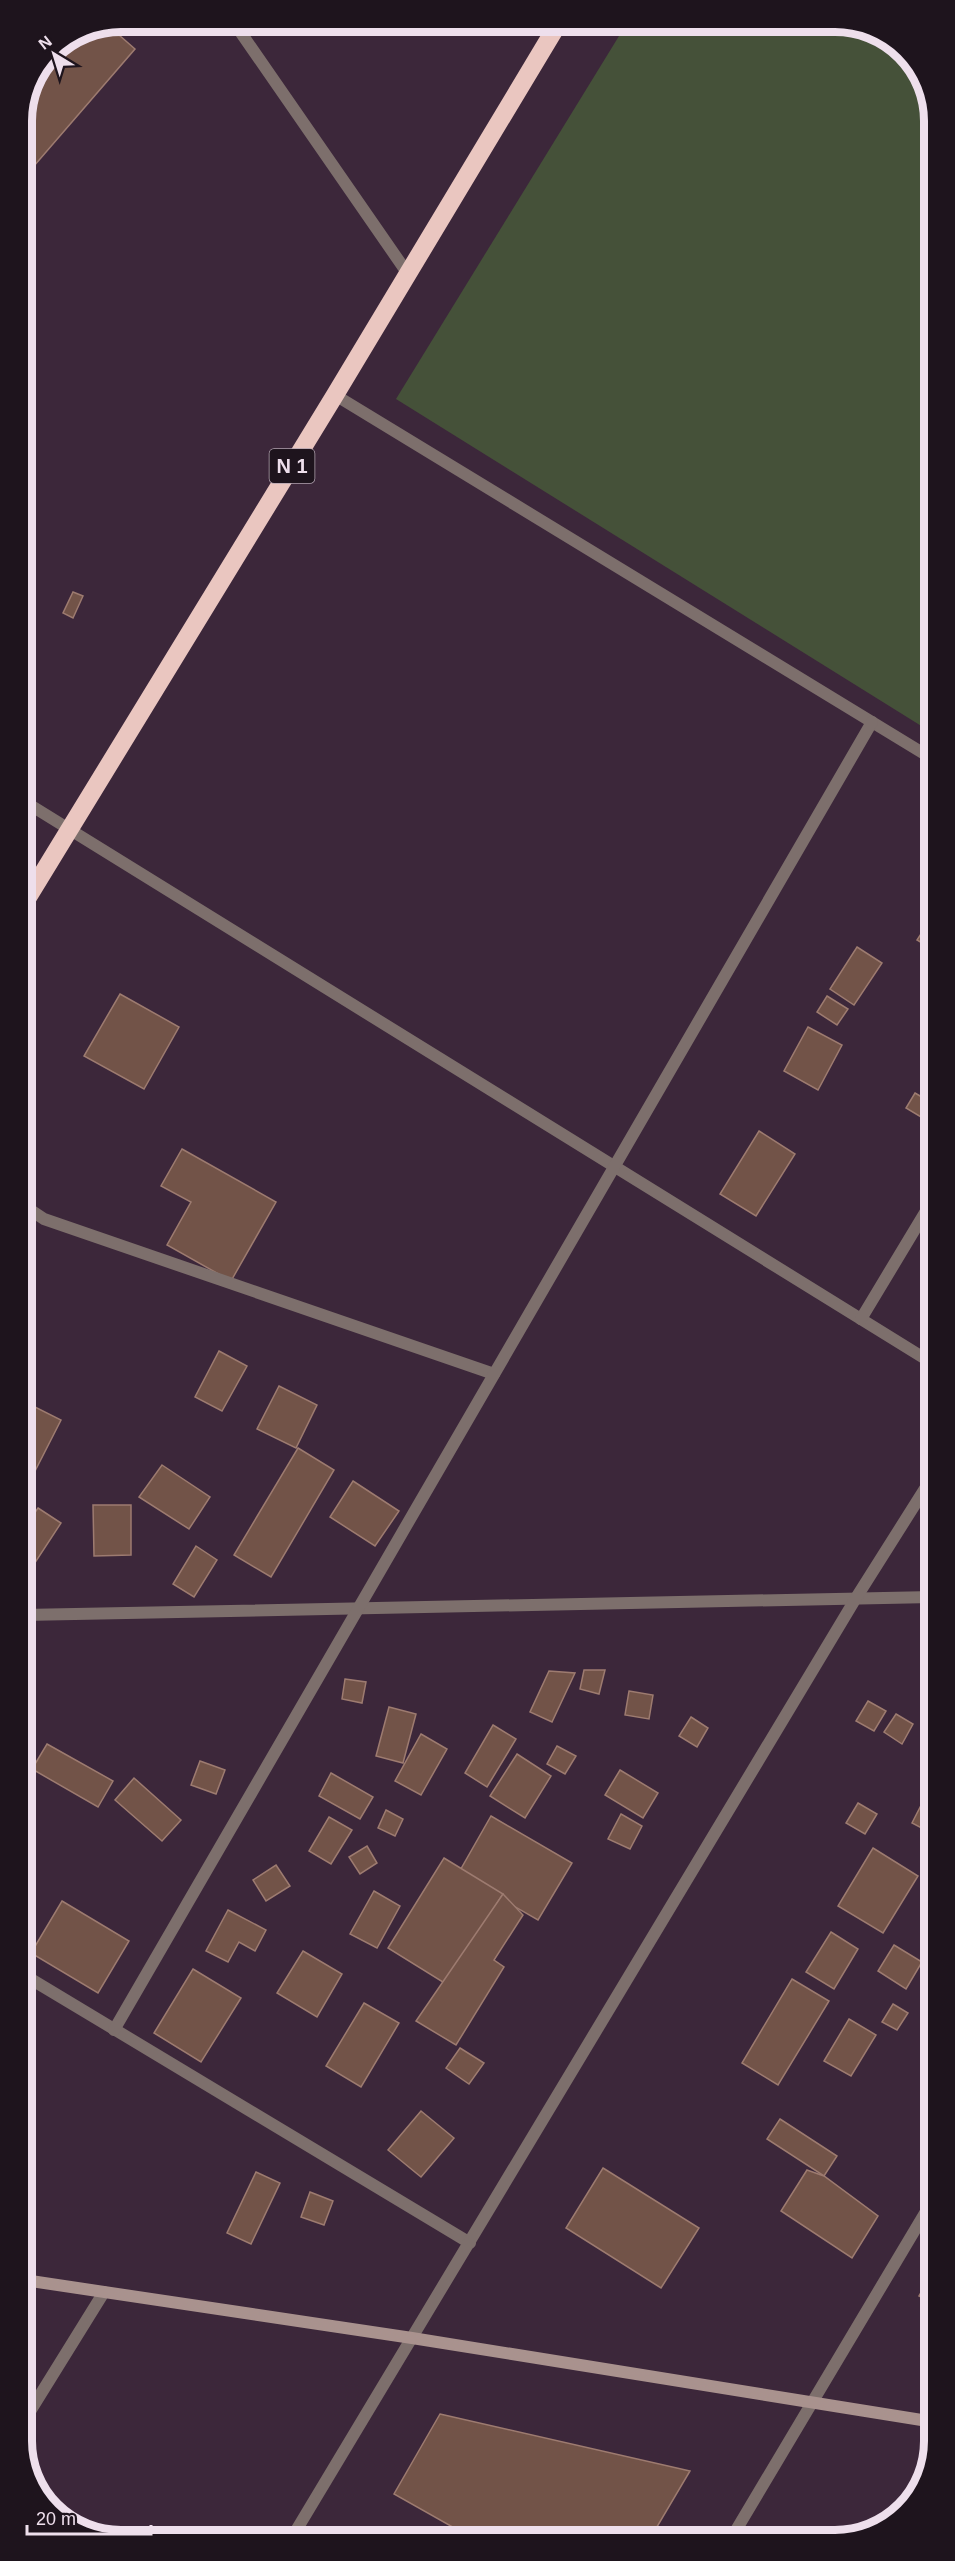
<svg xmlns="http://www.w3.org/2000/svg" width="955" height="2561" font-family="Helvetica,sans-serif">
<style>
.green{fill:#455139}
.building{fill:#725348;stroke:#9d7b70;stroke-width:1.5}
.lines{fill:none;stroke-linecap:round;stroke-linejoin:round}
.street{stroke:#7d6f6c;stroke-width:12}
.secondary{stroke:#a9928e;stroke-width:12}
.highway{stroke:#eac6c0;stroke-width:18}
.labels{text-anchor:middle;stroke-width:4.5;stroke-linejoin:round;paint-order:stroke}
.shield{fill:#1e141d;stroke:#b0a2ae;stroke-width:1.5}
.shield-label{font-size:20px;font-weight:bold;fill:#eedfec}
.rim{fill:none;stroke:#eedfec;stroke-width:8}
</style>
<rect width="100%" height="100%" fill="#3c273a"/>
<path class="green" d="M841 21 895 42 931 95V732L396 399 627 23Z"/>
<g class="building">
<path d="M83 28H111L135 49 21 181V115L50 50Z"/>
<path d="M73 592 83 596 73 618 63 613Z"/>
<path d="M932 917V949L917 940Z"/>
<path d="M857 947 882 963 854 1005 830 989Z"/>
<path d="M120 994 179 1027 144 1089 84 1056Z"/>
<path d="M827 996 848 1009 837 1025 817 1012Z"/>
<path d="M808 1027 842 1045 818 1090 784 1071Z"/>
<path d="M915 1093 932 1103 931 1123 906 1108Z"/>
<path d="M759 1131 795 1154 756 1216 720 1194Z"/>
<path d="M182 1149 276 1202 231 1281 167 1245 191 1202 161 1186Z"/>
<path d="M219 1351 247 1366 222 1411 195 1397Z"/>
<path d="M279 1386 317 1405 296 1448 257 1429Z"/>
<path d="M23 1401 61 1420 33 1475 23 1470Z"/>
<path d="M298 1448 334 1470 271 1577 234 1555Z"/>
<path d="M162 1465 210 1497 189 1529 139 1497Z"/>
<path d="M353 1481 399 1511 375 1546 330 1517Z"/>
<path d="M93 1505H131V1555L94 1556Z"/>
<path d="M38 1508 61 1523 23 1581V1530Z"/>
<path d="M196 1546 217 1560 194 1597 173 1584Z"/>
<path d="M584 1670H605L599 1694 580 1689Z"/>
<path d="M549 1671 575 1673 552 1722 530 1712Z"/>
<path d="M345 1679 366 1682 362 1703 342 1699Z"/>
<path d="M629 1691 653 1695 649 1719 625 1715Z"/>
<path d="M868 1701 886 1711 874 1731 856 1721Z"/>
<path d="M389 1707 416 1714 403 1763 376 1756Z"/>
<path d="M896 1714 913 1724 902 1744 884 1732Z"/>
<path d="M691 1717 708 1728 697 1747 679 1736Z"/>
<path d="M493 1725 516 1739 487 1787 465 1773Z"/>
<path d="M421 1734 447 1749 421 1795 395 1781Z"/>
<path d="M47 1744 113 1781 98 1807 32 1769Z"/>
<path d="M557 1746 576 1756 565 1774 547 1764Z"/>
<path d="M517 1754 551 1776 525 1818 490 1796Z"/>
<path d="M200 1761 225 1770 216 1794 191 1785Z"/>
<path d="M620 1770 658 1793 643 1818 605 1795Z"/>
<path d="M331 1773 373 1797 360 1819 319 1796Z"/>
<path d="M134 1778 181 1820 162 1841 115 1800Z"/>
<path d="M933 1782V1834L912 1823Z"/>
<path d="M858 1803 877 1814 865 1834 846 1823Z"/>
<path d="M386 1810 403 1819 395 1836 378 1828Z"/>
<path d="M621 1814 642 1826 630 1849 608 1839Z"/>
<path d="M491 1816 572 1863 538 1920 458 1874Z"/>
<path d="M329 1817 352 1830 331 1864 309 1851Z"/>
<path d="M367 1846 377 1863 360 1874 349 1857Z"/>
<path d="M873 1848 918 1876 883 1933 838 1906Z"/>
<path d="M444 1858 503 1894 446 1984 388 1948Z"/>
<path d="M276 1865 290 1886 266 1901 253 1880Z"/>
<path d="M374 1891 400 1906 377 1948 350 1934Z"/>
<path d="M503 1894 523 1915 494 1960 504 1967 456 2045 416 2021Z"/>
<path d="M62 1901 129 1941 98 1993 31 1953Z"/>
<path d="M228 1910 266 1930 255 1951 239 1942 228 1962 206 1951Z"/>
<path d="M831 1932 858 1949 834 1989 806 1972Z"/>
<path d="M894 1945 922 1962 906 1989 878 1971Z"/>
<path d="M303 1951 342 1974 317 2017 277 1993Z"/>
<path d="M193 1969 241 1998 201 2062 154 2033Z"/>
<path d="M792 1979 829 2001 778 2085 742 2063Z"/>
<path d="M364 2003 399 2023 361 2087 326 2066Z"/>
<path d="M893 2004 908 2013 897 2030 882 2022Z"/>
<path d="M849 2019 876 2035 851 2076 824 2061Z"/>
<path d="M460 2048 484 2063 469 2084 446 2068Z"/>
<path d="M421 2111 454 2138 421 2177 388 2150Z"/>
<path d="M780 2119 837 2156 824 2176 767 2139Z"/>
<path d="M603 2168 699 2228 661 2288 566 2228Z"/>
<path d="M807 2170 824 2176 878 2216 852 2258 781 2211Z"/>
<path d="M256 2172 280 2183 251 2244 227 2233Z"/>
<path d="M310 2192 333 2201 324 2225 301 2217Z"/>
<path d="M934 2270V2304L919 2296Z"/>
<path d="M440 2414 690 2471 651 2537 472 2538 394 2494Z"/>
</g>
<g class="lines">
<g class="street">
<path d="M237 27 408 274"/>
<path d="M335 395 931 758"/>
<path d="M22 800 932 1363"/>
<path d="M23 1205 44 1219 494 1374"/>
<path d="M861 1319 932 1201"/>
<path d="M23 1615 933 1597"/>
<path d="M24 1975 470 2243"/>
<path d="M114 2030 872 722"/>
<path d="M24 2421 104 2292"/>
<path d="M732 2537 934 2198"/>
<path d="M291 2539 856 1598 933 1476"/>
</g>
<path class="secondary" d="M24 2280 412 2338 934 2422"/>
<path class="highway" d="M22 907 335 395 558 24"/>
</g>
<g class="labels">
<rect class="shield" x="269.5" y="449" width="45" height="34" rx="4.5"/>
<g class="shield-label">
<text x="292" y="473">N 1</text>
</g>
</g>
<path d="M0 0H955V2561H0ZM121 32H835A89 89 0 0 1 924 121V2441A89 89 0 0 1 835 2530H121A89 89 0 0 1 32 2441V121A89 89 0 0 1 121 32Z" fill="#1e141d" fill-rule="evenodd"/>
<path class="rim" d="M121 32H835A89 89 0 0 1 924 121V2441A89 89 0 0 1 835 2530H121A89 89 0 0 1 32 2441V121A89 89 0 0 1 121 32Z"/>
<g transform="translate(54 54) rotate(322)" stroke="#1e141d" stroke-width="4.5" paint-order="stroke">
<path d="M0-4.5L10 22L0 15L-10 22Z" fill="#eedfec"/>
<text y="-9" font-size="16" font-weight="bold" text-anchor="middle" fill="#eedfec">N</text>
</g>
<path d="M27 2525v9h124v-9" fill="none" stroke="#eedfec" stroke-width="3"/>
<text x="36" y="2525" font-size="18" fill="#eedfec" stroke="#1e141d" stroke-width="4.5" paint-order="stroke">20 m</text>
</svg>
